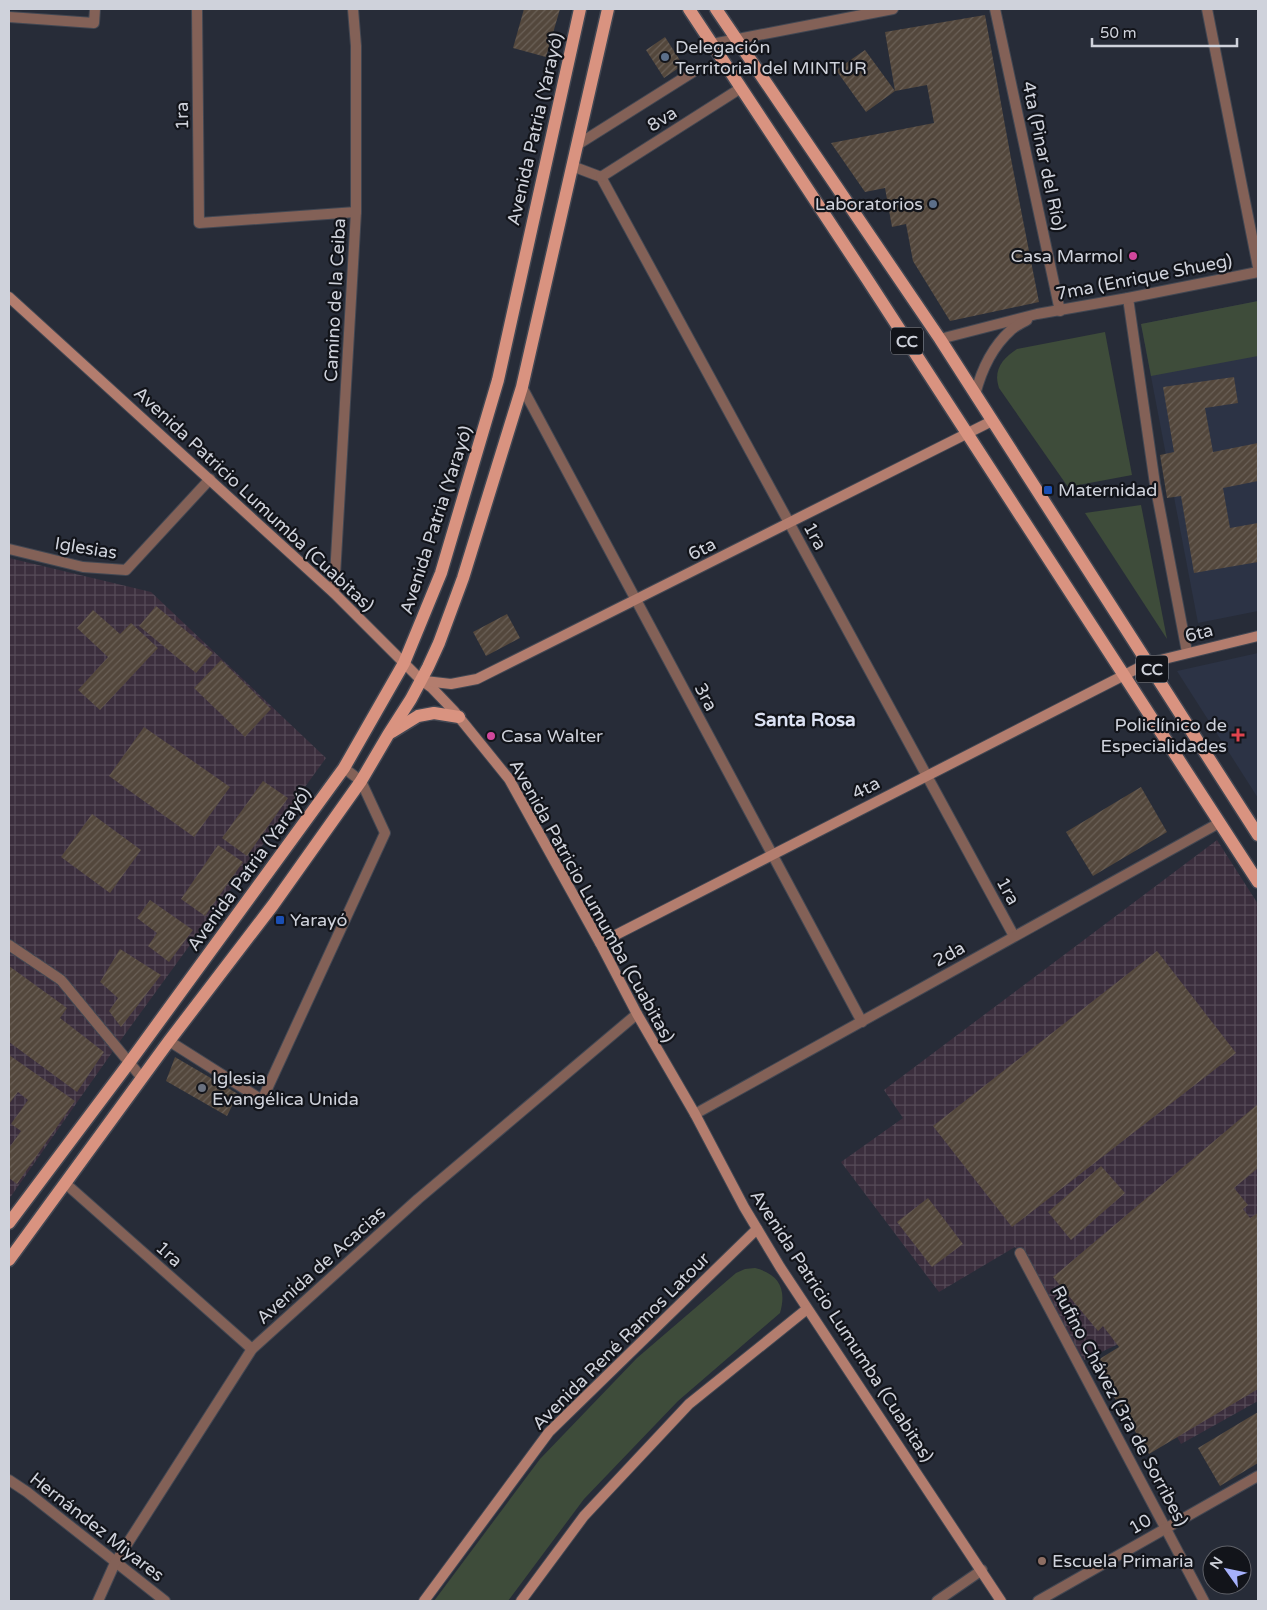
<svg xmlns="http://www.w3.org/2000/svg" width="1267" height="1610" font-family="'Varela Round',sans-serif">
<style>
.industrial{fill:url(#industrial-grid)}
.built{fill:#2c3345}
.green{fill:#3e4c3a}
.building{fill:url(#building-hatch)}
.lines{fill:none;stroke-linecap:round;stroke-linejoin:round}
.lane-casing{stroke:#424752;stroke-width:12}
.street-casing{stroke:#424752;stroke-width:12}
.secondary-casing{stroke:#424752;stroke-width:12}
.primary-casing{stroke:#424752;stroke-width:15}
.lane{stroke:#836157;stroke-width:10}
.street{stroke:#836157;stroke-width:10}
.secondary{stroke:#b37d6e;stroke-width:10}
.primary{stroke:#d99380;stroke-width:12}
.service-dot{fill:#5c6f8a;stroke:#12141a;stroke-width:2}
.hotel-dot{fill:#d1479c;stroke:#12141a;stroke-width:2}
.transit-dot{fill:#1a4fb4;stroke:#12141a;stroke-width:2}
.health-dot{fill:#e0444e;stroke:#12141a;stroke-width:2}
.worship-dot{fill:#6b7280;stroke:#12141a;stroke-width:2}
.education-dot{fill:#8d6e63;stroke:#12141a;stroke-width:2}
.labels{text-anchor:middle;stroke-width:4.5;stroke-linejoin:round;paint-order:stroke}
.shield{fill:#12141a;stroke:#9699a1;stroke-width:1}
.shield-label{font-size:16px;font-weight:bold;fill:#cfd2db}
.poi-label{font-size:18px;fill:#cfd2db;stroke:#12141a;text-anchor:start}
.street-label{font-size:18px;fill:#cfd2db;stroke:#12141a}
.neighbourhood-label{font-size:19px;font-weight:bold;fill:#dbe1f2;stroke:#12141a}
</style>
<defs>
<pattern id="industrial-grid" width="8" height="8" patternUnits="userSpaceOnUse" patternTransform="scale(1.25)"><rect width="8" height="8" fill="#3b2e3d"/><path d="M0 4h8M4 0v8" fill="none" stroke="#564b58"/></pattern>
<pattern id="building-hatch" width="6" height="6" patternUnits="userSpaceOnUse" patternTransform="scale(1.25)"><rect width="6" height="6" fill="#53473c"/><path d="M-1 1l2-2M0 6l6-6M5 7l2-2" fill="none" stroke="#6b6158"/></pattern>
</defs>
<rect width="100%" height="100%" fill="#272c38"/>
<g class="industrial">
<path d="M9 558 151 592 326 758 123 1037 9 1199Z"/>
<path d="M1217 840 1258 904V1401L1181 1444 1123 1342 1084 1360 1015 1247 939 1292 841 1162 903 1118 884 1090Z"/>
</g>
<g class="built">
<path d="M1258 301V611L1198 623 1141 324Z"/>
<path d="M1258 653V798L1177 671Z"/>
</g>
<g class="green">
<path d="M1258 301V356L1151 376 1141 324Z"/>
<path d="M1105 332 1132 475 1068 487 999 388C993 370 1002 359 1017 349Z"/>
<path d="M1141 505 1167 639 1085 513Z"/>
<path d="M755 1268C779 1274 787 1289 780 1313L678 1401 584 1499 508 1601H434L540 1459 637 1358 736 1273 745 1269Z"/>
</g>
<g class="building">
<path d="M524 9H560L546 57 513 48Z"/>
<path d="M985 15 1012 164 1039 302 950 321 913 261 906 224 892 227 885 188 865 192 831 143 934 123 927 85 895 91 866 112 836 70 865 50 895 91 885 32Z"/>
<path d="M665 37 683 65 664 78 646 50Z"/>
<path d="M1234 377 1238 403 1205 408 1213 452 1258 443V481L1223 488 1230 528 1258 523V562L1194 573 1181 496 1167 498 1160 455 1174 452 1163 387Z"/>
<path d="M156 606 213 653 196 673 139 626Z"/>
<path d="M93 610 120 634 131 623 158 648 100 710 78 690 108 657 77 628Z"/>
<path d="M507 614 520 638 486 656 473 632Z"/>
<path d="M221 660 271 709 245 737 194 688Z"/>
<path d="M144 727 230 787 194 837 109 776Z"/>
<path d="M263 781 288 798 247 856 222 838Z"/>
<path d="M1141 787 1167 832 1093 876 1066 832Z"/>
<path d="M92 814 141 850 110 893 61 857Z"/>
<path d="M218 845 243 862 205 916 181 899Z"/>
<path d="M150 900 193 930 169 962 148 946 157 933 137 918Z"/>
<path d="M120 949 161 975 121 1027 109 1011 118 998 100 982Z"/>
<path d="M1157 951 1236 1053 1012 1227 933 1126Z"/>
<path d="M9 966 67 1008 60 1018 104 1052 77 1092 9 1042Z"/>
<path d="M9 1055 75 1101 17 1184 9 1178V1148L21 1131 11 1124 28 1100 18 1092 9 1104Z"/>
<path d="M175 1057 238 1094 227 1116 166 1081Z"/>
<path d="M1258 1104V1168L1234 1188 1248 1205 1243 1209 1250 1218 1258 1213V1389L1149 1454 1093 1363 1119 1347 1103 1326 1098 1331 1053 1277Z"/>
<path d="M1101 1166 1125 1193 1071 1240 1048 1212Z"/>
<path d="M928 1198 963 1244 932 1267 897 1222Z"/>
<path d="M1258 1412V1463L1220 1486 1198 1448Z"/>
</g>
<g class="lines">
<g class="lane-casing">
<g id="lane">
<path d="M577 145 693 72"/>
<path d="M1128 298 1155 484 1187 652"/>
<path d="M9 945 61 980 142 1078"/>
<path d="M169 1041 262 1100 385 833 361 781 344 768"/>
</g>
</g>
<g class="street-casing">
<g id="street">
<path d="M197 9 199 223 356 212"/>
<path d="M995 9 1060 311"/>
<path d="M1207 9 1258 267"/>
<path d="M9 17 94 23 95 9"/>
<path d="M712 44 893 9"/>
<path d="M572 166 601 177 1014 936"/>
<path d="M601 177 741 88"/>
<path d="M940 339 1037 314 1128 298 1258 272"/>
<path d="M522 387 862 1022"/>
<path d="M975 395C981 371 992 347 1011 330 1015 326 1022 323 1027 320"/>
<path d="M9 549 83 567 126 570 210 479"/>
<path d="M334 593 356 212V46L353 9"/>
<path d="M695 1114 1219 823"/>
<path d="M65 1183 252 1349"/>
<path d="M1020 1253 1204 1601"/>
<path d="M9 1480 27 1492 165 1601"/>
<path d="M98 1601 115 1563 252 1349 418 1199 637 1014"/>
<path d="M937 1601 982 1570"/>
<path d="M1038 1601 1258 1476"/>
</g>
</g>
<g class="secondary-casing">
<g id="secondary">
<path d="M9 297 334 593 421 680 432 688 454 711 509 779 600 943 637 1014 695 1114 744 1207 780 1267 1001 1601"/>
<path d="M425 681 451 684 477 679 992 421"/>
<path d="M600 943 1148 663 1258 636"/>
<path d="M424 1601 549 1432 757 1229"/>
<path d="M521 1601 584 1516 689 1404 807 1309"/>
</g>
</g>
<g class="primary-casing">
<g id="primary">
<path d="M689 9 867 279 1258 882"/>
<path d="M716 9 940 339 1258 835"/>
<path d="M392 732 418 716 434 713 459 717"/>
<path d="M9 1223 129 1063 344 768 404 663 441 573 498 380 580 9"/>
<path d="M9 1260 169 1041 273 905 361 781 388 735 411 699 428 667 439 643 463 578 522 387 608 9"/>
</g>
</g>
<use href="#lane" class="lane"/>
<use href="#street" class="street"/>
<use href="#secondary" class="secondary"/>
<use href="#primary" class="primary"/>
</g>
<g class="service-dot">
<circle cx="665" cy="57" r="5"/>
<circle cx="933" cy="204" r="5"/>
</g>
<g class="hotel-dot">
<circle cx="1133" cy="256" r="5"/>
<circle cx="491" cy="736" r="5"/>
</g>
<g class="transit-dot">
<rect x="1043" y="485" width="10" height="10" rx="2.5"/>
<rect x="275" y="915" width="10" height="10" rx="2.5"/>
</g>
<path class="health-dot" d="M1235.5 727.5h5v5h5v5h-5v5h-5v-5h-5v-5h5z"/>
<circle class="worship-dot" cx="202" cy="1088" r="5"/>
<circle class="education-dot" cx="1042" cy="1561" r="5"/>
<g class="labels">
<g class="shield">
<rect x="891" y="327.5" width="32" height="27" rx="4"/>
<rect x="1136" y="655.5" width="32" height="27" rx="4"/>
</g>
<g class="shield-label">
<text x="907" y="347">CC</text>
<text x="1152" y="675">CC</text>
</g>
<g class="poi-label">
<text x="675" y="53">Delegación<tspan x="675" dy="21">Territorial del MINTUR</tspan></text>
<text x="923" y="210" text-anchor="end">Laboratorios</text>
<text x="1123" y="262" text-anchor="end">Casa Marmol</text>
<text x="1058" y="496">Maternidad</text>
<text x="1227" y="731" text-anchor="end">Policlínico de<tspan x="1227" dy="21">Especialidades</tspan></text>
<text x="501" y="742">Casa Walter</text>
<text x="290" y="926">Yarayó</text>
<text x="212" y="1084">Iglesia<tspan x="212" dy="21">Evangélica Unida</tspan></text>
<text x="1052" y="1567">Escuela Primaria</text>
</g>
<g class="street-label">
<text transform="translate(182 116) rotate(-91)" y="6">1ra</text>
<text transform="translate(662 119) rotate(-32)" y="6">8va</text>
<text transform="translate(535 129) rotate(-77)" y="6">Avenida Patria (Yarayó)</text>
<text transform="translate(1044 156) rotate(78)" y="6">4ta (Pinar del Río)</text>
<text transform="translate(1144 277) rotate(-11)" y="6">7ma (Enrique Shueg)</text>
<text transform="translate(335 300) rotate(-87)" y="6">Camino de la Ceiba</text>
<text transform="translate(254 499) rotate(43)" y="6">Avenida Patricio Lumumba (Cuabitas)</text>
<text transform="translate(436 520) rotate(-72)" y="6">Avenida Patria (Yarayó)</text>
<text transform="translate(815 536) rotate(61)" y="6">1ra</text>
<text transform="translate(86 548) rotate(9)" y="6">Iglesias</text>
<text transform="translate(702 549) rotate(-27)" y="6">6ta</text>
<text transform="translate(1199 633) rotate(-14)" y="6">6ta</text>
<text transform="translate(706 697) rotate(62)" y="6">3ra</text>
<text transform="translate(866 788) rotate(-27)" y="6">4ta</text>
<text transform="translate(249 869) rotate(-54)" y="6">Avenida Patria (Yarayó)</text>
<text transform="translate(1008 891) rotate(61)" y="6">1ra</text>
<text transform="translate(592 901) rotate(61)" y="6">Avenida Patricio Lumumba (Cuabitas)</text>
<text transform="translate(949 954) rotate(-29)" y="6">2da</text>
<text transform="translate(169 1254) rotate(42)" y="6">1ra</text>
<text transform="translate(321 1265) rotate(-42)" y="6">Avenida de Acacias</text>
<text transform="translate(842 1326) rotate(57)" y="6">Avenida Patricio Lumumba (Cuabitas)</text>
<text transform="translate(621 1341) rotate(-45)" y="6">Avenida René Ramos Latour</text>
<text transform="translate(1120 1406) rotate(62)" y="6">Rufino Chávez (3ra de Sorribes)</text>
<text transform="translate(1140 1524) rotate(-30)" y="6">10</text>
<text transform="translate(97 1527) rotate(38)" y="6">Hernández Miyares</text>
</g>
<g class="neighbourhood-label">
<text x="805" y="726">Santa Rosa</text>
</g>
</g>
<rect width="1267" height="1610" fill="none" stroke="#cfd2db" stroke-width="20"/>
<g transform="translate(1227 1570) rotate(303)"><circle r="24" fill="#12141a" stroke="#5e6067"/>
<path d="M0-4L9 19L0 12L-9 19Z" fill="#a6b1fc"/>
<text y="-8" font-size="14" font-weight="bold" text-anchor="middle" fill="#cfd2db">N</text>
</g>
<path d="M1092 38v8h145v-8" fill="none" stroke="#cfd2db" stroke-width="2.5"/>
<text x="1100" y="38" font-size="15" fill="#cfd2db" stroke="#12141a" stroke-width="4" paint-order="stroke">50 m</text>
</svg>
